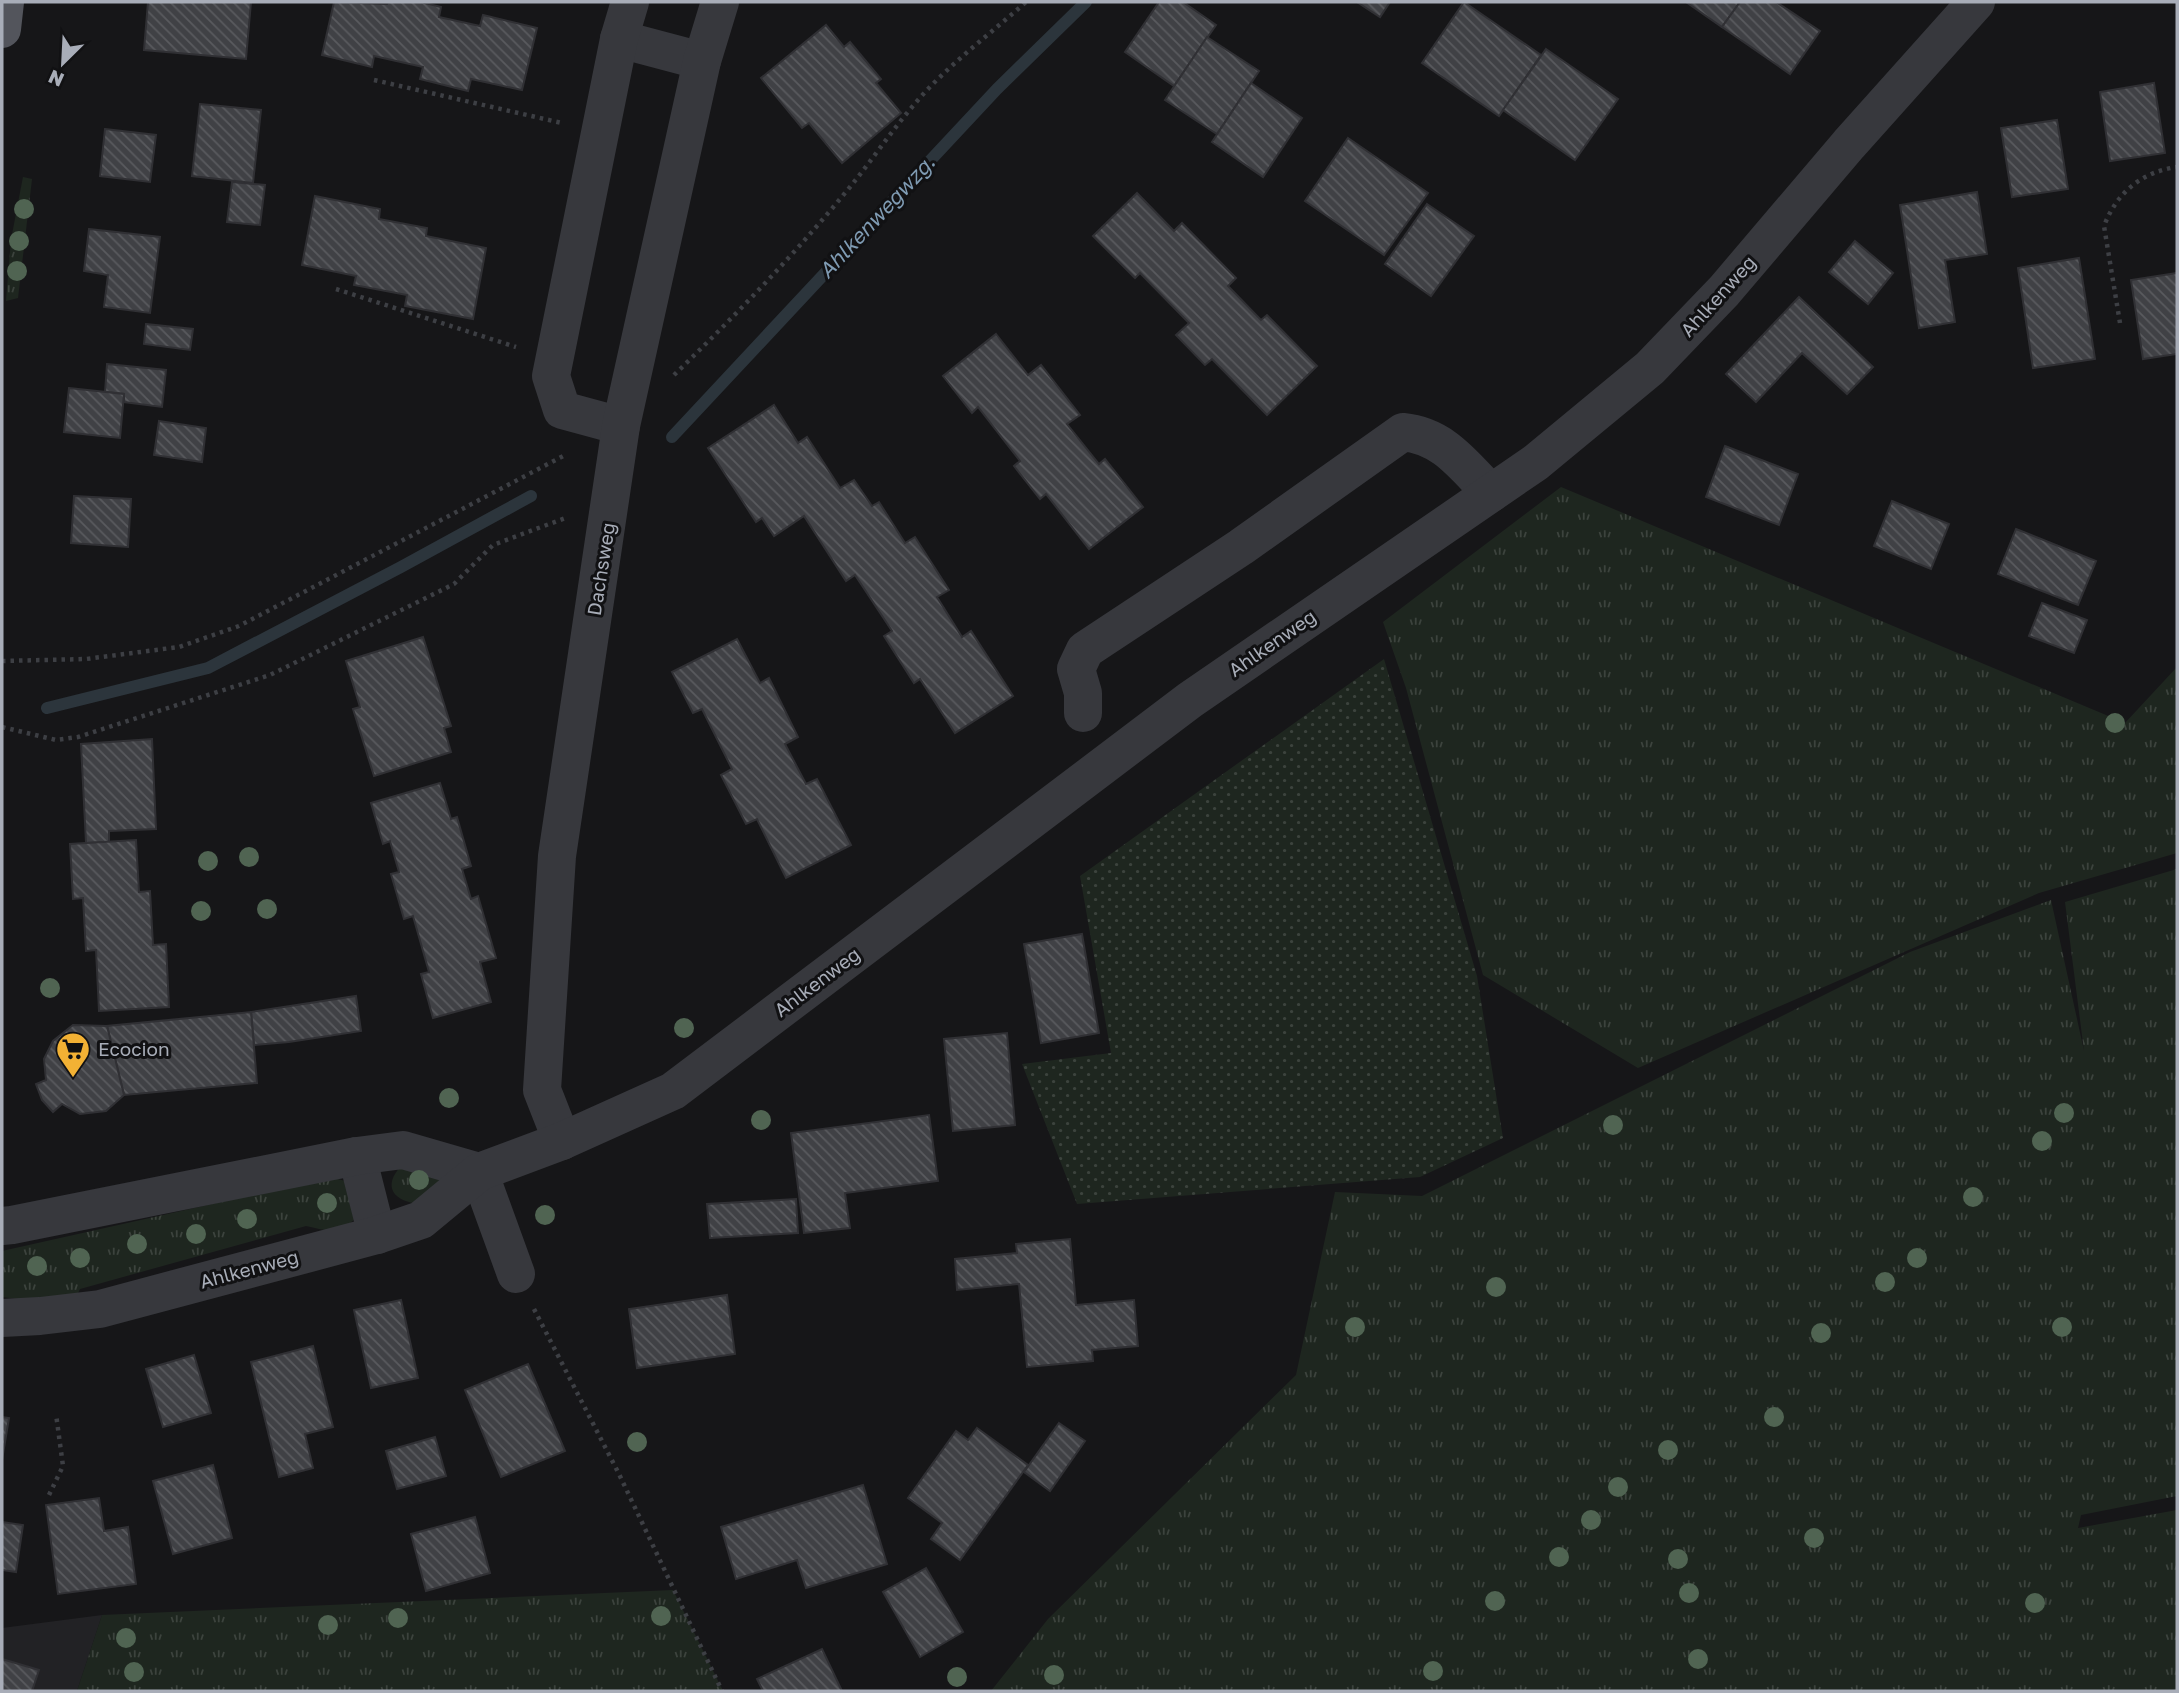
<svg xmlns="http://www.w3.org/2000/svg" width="2179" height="1693" font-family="'Golos Text',sans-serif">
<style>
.built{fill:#222225}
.grass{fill:url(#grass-tufts)}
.garden{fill:url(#garden-dots)}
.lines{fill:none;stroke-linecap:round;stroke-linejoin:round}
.stream{stroke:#2c353c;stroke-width:12}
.building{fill:url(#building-back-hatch);stroke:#303034;stroke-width:2}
.path{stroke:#3d3f44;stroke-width:4.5;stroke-dasharray:3.5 5;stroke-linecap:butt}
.minor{stroke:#37383d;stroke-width:38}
.major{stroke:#53555c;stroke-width:38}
.tree{fill:#506452}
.labels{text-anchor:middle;stroke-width:6;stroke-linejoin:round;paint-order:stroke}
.street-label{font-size:19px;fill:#a8adb8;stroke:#111113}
.poi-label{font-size:19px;fill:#a8adb8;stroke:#111113;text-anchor:start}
.water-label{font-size:21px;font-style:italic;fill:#7f9bb3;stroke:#111113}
</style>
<defs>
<pattern id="grass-tufts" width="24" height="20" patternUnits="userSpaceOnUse" patternTransform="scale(1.75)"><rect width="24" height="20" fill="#1e261f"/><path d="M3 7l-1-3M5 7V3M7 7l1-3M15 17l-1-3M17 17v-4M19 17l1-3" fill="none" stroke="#3c433d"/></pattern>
<pattern id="garden-dots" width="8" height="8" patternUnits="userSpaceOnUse" patternTransform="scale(1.75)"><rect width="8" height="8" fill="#1e261f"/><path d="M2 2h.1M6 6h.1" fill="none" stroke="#3c433d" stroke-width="1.8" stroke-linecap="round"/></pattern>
<pattern id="building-back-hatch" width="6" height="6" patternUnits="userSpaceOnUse" patternTransform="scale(1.75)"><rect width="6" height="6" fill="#404145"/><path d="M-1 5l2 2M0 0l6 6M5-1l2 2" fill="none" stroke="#595a5e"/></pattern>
</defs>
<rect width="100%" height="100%" fill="#161618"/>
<path class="built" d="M102 1615 77 1691H2V1628Z"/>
<g class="grass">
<path d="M23 177 32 179 18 298 6 301 11 240Z"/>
<path d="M1561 487 2125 723 2177 667V853L2039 893 1638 1068 1483 975 1406 688 1383 622Z"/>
<path d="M2177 869V1496L2081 1515 2078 1528 2177 1510V1691H991L1048 1619 1296 1375 1335 1192 1422 1196 1910 952 2051 900 2084 1051 2065 902Z"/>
<path d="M402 1165 444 1174 421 1204C394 1202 381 1187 402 1165Z"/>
<path d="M334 1178 345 1181 354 1220C336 1234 328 1231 306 1226L80 1289 75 1299 26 1300 2 1297V1251L324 1179Z"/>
<path d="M673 1590 723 1691H77L102 1615Z"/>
</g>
<path class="garden" d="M1384 659 1477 976 1503 1138 1420 1177 1077 1204 1022 1064 1111 1053 1080 876Z"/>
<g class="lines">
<g class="stream">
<path d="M672 437 997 89 1086 2"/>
<path d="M47 708 208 668 401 567 531 496"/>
</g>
</g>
<g class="building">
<path d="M148 2H251L246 59 144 50Z"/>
<path d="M334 2 387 4 388 2H421L441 7 439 17 480 26 483 15 537 28 522 90 471 79 468 91 420 79 423 67 374 56 372 67 322 55Z"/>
<path d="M1159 2H1183L1216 25 1174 86 1125 52Z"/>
<path d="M1357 2H1390L1380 17Z"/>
<path d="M1464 2 1541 55 1499 116 1422 63Z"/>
<path d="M1686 2H1740L1722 27Z"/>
<path d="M1740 2H1776L1820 31 1790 74 1722 27Z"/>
<path d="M826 25 844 47 850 42 881 79 876 83 901 113 842 163 809 123 802 128 761 78Z"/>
<path d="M1207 37 1259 71 1217 134 1165 100Z"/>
<path d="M1546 49 1618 99 1575 160 1503 110Z"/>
<path d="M1251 83 1302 118 1263 177 1212 142Z"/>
<path d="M2154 83 2165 153 2110 161 2100 92Z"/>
<path d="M200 104 261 110 253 183 192 176Z"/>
<path d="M2057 120 2068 189 2012 197 2001 128Z"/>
<path d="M105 129 156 135 150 182 100 176Z"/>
<path d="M1348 138 1428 193 1384 255 1305 201Z"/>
<path d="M232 182 265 185 260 225 227 222Z"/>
<path d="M1977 192 1987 254 1945 260 1955 322 1919 328 1900 205Z"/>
<path d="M1137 193 1174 231 1182 223 1236 278 1228 286 1261 320 1267 315 1317 366 1267 415 1212 359 1205 365 1176 335 1189 323 1140 273 1135 278 1093 236Z"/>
<path d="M315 196 380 209 379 219 427 228 426 236 486 248 473 319 405 306 407 295 354 285 356 276 302 265Z"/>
<path d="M1427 204 1474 236 1431 296 1385 264Z"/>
<path d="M89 229 160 237 150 313 104 307 108 275 84 271Z"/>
<path d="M1855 241 1893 273 1868 304 1829 272Z"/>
<path d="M2079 258 2095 359 2033 368 2018 268Z"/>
<path d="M2177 273V354L2143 359 2131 280Z"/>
<path d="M1799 297 1873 367 1847 394 1802 353 1756 402 1726 374Z"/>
<path d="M146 324 193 329 190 350 144 344Z"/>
<path d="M996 334 1028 375 1041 365 1080 415 1067 424 1099 464 1105 459 1143 507 1089 549 1046 494 1040 499 1014 466 1020 461 978 407 972 413 943 376Z"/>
<path d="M107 364 166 370 162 407 124 402V394L105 392Z"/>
<path d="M69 388 124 394 120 438 64 432Z"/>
<path d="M774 405 798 443 807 437 840 488 854 480 872 506 879 502 905 543 915 537 949 590 937 597 962 637 971 631 1013 696 955 733 920 679 914 683 884 636 892 631 855 575 846 581 804 516 774 536 762 518 756 522 708 448Z"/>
<path d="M159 421 206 428 202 462 154 455Z"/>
<path d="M1725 446 1798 474 1779 525 1706 497Z"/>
<path d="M74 496 131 499 128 547 71 543Z"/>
<path d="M1892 501 1949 524 1931 569 1874 546Z"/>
<path d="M2016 529 2096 561 2078 605 1998 574Z"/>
<path d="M2042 603 2087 620 2074 653 2029 636Z"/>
<path d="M423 637 451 726 444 728 451 752 374 776 353 709 360 707 346 661Z"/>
<path d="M737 639 760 683 769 678 798 737 785 744 806 784 817 779 851 845 786 878 757 819 746 824 721 775 732 769 702 709 693 713 672 672Z"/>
<path d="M152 739 156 829 109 831V842L86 843 81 744Z"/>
<path d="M440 783 451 819 457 817 471 866 462 869 471 899 478 896 496 958 480 962 491 1002 433 1018 421 974 429 972 413 916 404 919 391 874 399 872 390 841 383 844 371 803Z"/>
<path d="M136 840 139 892 150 891 153 945 166 944 169 1007 99 1011 96 950 86 951 83 898 73 899 70 844Z"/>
<path d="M1082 934 1099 1033 1041 1043 1024 944Z"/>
<path d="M356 996 361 1031 289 1042 254 1045 251 1012Z"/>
<path d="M251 1012 257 1083 124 1095 107 1026Z"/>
<path d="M73 1025 107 1026 124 1095 106 1111 80 1114 62 1104 53 1112 42 1100 36 1084 46 1080 44 1059 53 1041Z"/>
<path d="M1007 1033 1015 1125 953 1131 944 1039Z"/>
<path d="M929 1115 938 1181 845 1193 850 1228 804 1233 791 1133Z"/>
<path d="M796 1199 798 1233 710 1238 707 1204Z"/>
<path d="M1070 1239 1076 1305 1134 1300 1138 1346 1092 1350 1093 1361 1027 1367 1019 1284 957 1290 955 1259 1017 1253 1016 1244Z"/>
<path d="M727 1295 735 1354 637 1368 629 1309Z"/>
<path d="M401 1300 418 1378 371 1388 354 1310Z"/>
<path d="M313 1346 333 1427 305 1434 313 1468 279 1477 251 1362Z"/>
<path d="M194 1355 211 1413 163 1427 146 1369Z"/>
<path d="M528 1364 565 1451 501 1477 465 1390Z"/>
<path d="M2 1417 9 1418 2 1460Z"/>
<path d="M1059 1423 1085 1441 1050 1491 1024 1472Z"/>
<path d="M977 1428 1028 1465 960 1560 931 1539 942 1523 908 1498 956 1431 968 1440Z"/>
<path d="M435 1437 446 1476 397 1489 386 1451Z"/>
<path d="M213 1465 232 1538 173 1554 153 1481Z"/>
<path d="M863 1485 887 1564 806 1588 797 1560 736 1579 721 1527Z"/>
<path d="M99 1498 104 1531 128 1527 136 1584 58 1594 46 1505Z"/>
<path d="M475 1517 490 1573 426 1591 411 1534Z"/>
<path d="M2 1522 23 1525 16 1572 2 1570Z"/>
<path d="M926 1568 963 1632 920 1657 883 1592Z"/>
<path d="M822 1649 842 1691H763L757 1679Z"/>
<path d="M2 1659 39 1670 32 1691H2Z"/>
</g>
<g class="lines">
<g class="path">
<path d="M374 80 562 123"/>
<path d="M336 289 516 347"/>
<path d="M2120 323 2104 226C2117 192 2142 172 2177 167"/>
<path d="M674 375C736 315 795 254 850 187 880 150 906 109 941 76 968 50 998 27 1026 2"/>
<path d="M2 661 86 659 179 647 239 626 567 454"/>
<path d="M2 727 56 740 78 737 270 675 454 584 493 545 568 517"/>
<path d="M534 1309 619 1474 722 1691"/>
<path d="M49 1495 63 1466 56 1414"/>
</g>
<g class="minor">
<path d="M619 39 702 61"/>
<path d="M621 426 562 410 551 376 619 39 630 2"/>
<path d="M1083 713V693L1076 669 1085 650 1241 547 1403 432C1444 436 1464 466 1491 493"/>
<path d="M562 1141 542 1090 557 856 621 426 702 61 720 2"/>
<path d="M357 1156 377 1235"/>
<path d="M479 1172 516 1274"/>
<path d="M2 1226 12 1225 357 1156 403 1150 479 1172"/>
<path d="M2 1318 40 1316 100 1309 377 1235 421 1220 479 1172 562 1141 673 1091 1190 700 1535 463 1650 368 1724 291 1849 144 1976 2"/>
</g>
<path class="major" d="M2 29 5 2"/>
</g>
<g class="tree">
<circle cx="24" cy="209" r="10"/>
<circle cx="19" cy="241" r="10"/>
<circle cx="17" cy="271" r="10"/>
<circle cx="2115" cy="723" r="10"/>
<circle cx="249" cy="857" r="10"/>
<circle cx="208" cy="861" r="10"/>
<circle cx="267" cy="909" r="10"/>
<circle cx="201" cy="911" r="10"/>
<circle cx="50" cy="988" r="10"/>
<circle cx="684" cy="1028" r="10"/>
<circle cx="449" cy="1098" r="10"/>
<circle cx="2064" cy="1113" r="10"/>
<circle cx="761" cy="1120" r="10"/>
<circle cx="1613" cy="1125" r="10"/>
<circle cx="2042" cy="1141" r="10"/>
<circle cx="419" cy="1180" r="10"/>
<circle cx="1973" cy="1197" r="10"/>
<circle cx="327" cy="1203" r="10"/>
<circle cx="545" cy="1215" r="10"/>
<circle cx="247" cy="1219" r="10"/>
<circle cx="196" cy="1234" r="10"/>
<circle cx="137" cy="1244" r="10"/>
<circle cx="80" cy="1258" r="10"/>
<circle cx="1917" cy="1258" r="10"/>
<circle cx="37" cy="1266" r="10"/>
<circle cx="1885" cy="1282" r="10"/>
<circle cx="1496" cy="1287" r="10"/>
<circle cx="1355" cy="1327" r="10"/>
<circle cx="2062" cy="1327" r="10"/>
<circle cx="1821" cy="1333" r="10"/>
<circle cx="1774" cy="1417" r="10"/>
<circle cx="637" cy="1442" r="10"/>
<circle cx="1668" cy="1450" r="10"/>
<circle cx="1618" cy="1487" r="10"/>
<circle cx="1591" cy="1520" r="10"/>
<circle cx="1814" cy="1538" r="10"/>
<circle cx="1559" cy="1557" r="10"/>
<circle cx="1678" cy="1559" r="10"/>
<circle cx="1689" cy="1593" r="10"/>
<circle cx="1495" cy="1601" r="10"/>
<circle cx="2035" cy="1603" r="10"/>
<circle cx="661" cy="1616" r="10"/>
<circle cx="398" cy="1618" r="10"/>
<circle cx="328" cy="1625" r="10"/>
<circle cx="126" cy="1638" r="10"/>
<circle cx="1698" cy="1659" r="10"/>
<circle cx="1433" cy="1671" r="10"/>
<circle cx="134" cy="1672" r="10"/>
<circle cx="1054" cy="1675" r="10"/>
<circle cx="957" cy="1677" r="10"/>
</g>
<defs>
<g id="supermarket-pin" transform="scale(1.75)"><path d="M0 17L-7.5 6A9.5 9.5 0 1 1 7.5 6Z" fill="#f2b134" stroke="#111113"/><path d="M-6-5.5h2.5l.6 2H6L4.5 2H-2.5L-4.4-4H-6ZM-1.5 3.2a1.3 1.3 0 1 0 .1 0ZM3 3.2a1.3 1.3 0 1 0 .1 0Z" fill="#111"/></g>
</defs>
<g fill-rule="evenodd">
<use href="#supermarket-pin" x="73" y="1049"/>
</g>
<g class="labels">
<g class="street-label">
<text transform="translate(1718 296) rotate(-48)" y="7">Ahlkenweg</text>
<text transform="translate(601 569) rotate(-81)" y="7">Dachsweg</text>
<text transform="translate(1272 643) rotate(-35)" y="7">Ahlkenweg</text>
<text transform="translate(817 982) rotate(-37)" y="7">Ahlkenweg</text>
<text transform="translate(249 1269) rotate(-15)" y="7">Ahlkenweg</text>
</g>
<g class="poi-label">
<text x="98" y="1056">Ecocion</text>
</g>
<g class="water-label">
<text transform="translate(877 217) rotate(-47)" y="7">Ahlkenwegwzg.</text>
</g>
</g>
<rect width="2179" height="1693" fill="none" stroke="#a8adb8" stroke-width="7"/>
<g transform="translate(63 63) rotate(204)" stroke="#111113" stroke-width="5" paint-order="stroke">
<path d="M0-5L12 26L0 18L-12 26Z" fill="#a8adb8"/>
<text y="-10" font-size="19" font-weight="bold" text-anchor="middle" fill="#a8adb8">N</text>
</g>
</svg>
